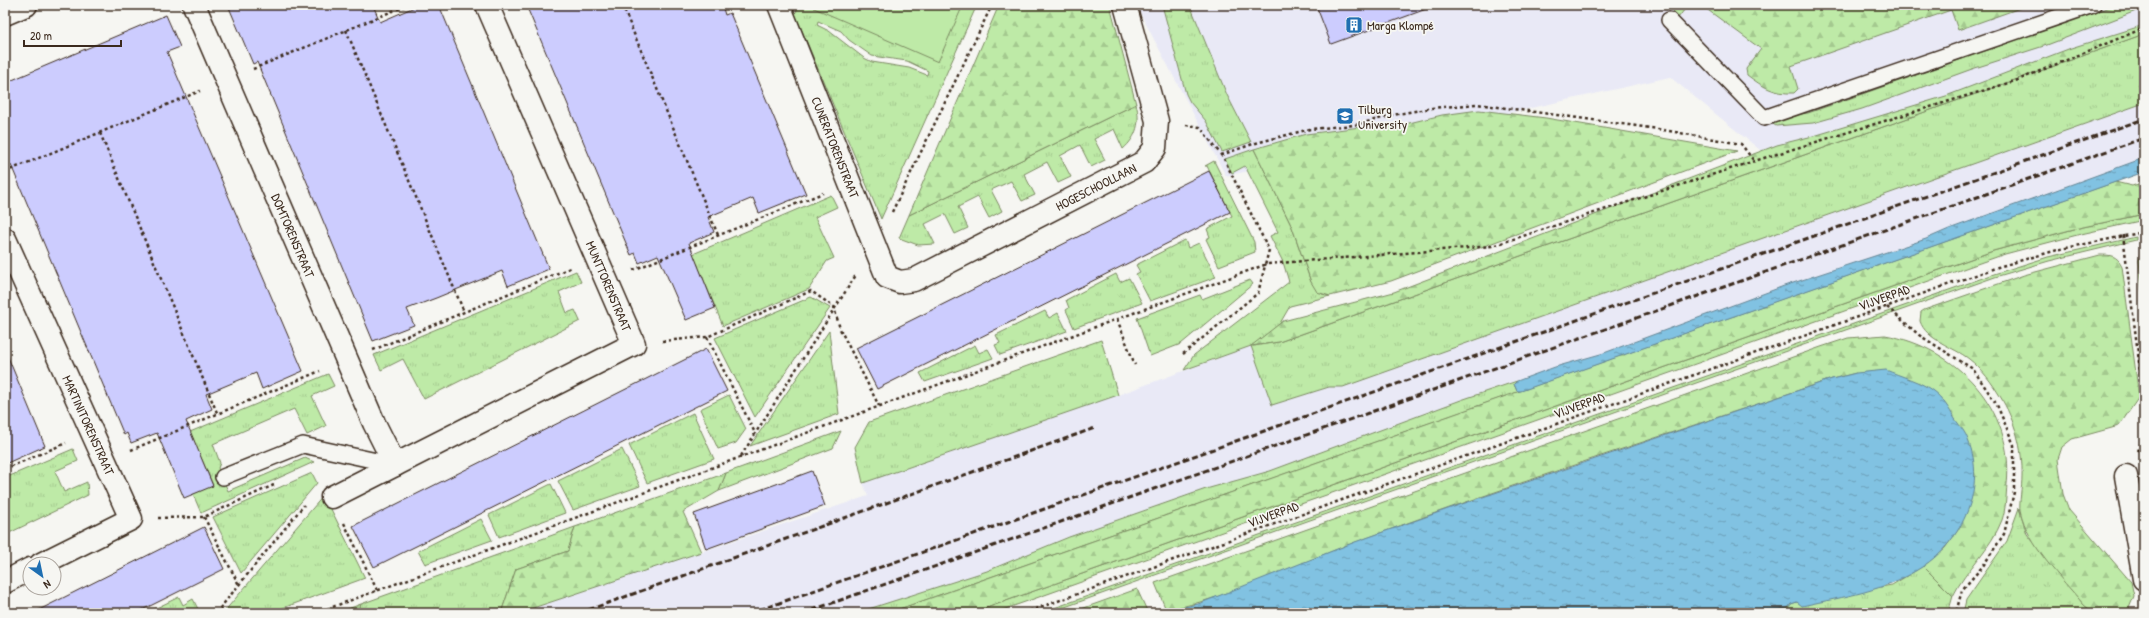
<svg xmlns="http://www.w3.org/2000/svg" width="2149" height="618" font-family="'Patrick Hand',sans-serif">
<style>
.built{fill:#e9e9f6}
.grass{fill:url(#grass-tufts);stroke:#7c8a62;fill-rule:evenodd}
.forest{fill:url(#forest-firs);stroke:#7c8a62}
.garden{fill:#beeaa7;stroke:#7c8a62}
.water{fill:url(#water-ripples);stroke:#658594}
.building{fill:#ccccfe;stroke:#3b2a1e}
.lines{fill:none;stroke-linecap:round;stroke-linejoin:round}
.lane-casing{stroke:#3b2a1e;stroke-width:18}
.street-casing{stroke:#3b2a1e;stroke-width:25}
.path{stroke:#3b2a1e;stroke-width:2.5;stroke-dasharray:3 3;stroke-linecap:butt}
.lane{stroke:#f6f6f2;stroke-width:15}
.street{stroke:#f6f6f2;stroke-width:22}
.rail{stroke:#3b2a1e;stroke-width:3;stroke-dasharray:6 3;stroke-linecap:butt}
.labels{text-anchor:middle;stroke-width:3.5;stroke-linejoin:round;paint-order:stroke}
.poi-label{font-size:13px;fill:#3b2a1e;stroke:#f6f6f2;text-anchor:start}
.street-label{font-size:13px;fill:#3b2a1e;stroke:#f6f6f2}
</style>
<defs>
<pattern id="grass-tufts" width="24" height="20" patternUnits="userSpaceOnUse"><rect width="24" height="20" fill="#beeaa7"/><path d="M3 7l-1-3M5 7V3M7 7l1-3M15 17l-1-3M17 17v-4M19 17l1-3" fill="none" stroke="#a4c98f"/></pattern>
<pattern id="forest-firs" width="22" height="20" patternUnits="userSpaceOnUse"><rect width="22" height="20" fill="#beeaa7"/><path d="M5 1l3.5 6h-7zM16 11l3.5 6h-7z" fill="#a4c98f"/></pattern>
<pattern id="water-ripples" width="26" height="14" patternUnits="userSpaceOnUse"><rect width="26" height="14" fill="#81c2e2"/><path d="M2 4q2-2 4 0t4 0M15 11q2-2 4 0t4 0" fill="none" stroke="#6b9eb7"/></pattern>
</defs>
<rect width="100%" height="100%" fill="#f6f6f2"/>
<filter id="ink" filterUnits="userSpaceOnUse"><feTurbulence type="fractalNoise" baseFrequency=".025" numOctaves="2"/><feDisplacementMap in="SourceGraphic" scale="8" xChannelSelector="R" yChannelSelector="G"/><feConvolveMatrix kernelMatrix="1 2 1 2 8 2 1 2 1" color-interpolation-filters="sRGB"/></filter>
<g filter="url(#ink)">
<g class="built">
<path d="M1136 5H2144V24L2016 76 1765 154 1670 77 1226 176Z"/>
<path d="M2144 103V158L1949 229 1926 239 1784 286 1604 353 1555 367 1461 400 1270 471 1206 489 1069 537 987 571 856 613H518L868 496 863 483 1118 395 1251 346 1272 405 1329 387H1343Z"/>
</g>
<g class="grass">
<path d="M799 5H977L881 219 795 14ZM818 21 841 31 849 40 872 56 907 61 928 71 927 75 909 68 872 62 864 58 829 31 817 25Z"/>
<path d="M1162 5H1190L1227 95 1251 142 1222 152 1206 121 1190 102 1186 94Z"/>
<path d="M1671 5H1688L1678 18 1675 15Z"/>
<path d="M1742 5H1792C1778 10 1756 10 1742 5Z"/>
<path d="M2116 5H2144V8L2047 45 1972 69 1862 109 1813 123 1776 126 1745 107 1785 116 1808 113Z"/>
<path d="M2144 34V103L1343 387H1329L1272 405 1251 346 1184 370 1194 355 1289 282 1283 262 1270 236 1278 232 1245 166 1232 173 1225 159 1254 149 1292 227 1311 282 1322 294 1330 296 1290 306 1279 325 1253 346 1279 342Z"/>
<path d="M1136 104C1141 121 1137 137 1123 149L1114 129 1094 139 1105 160 1091 167 1080 145 1060 156 1071 177 1058 183 1047 162 1024 174 1035 195 1022 201 1011 181 991 190 1002 211 989 218 978 197 958 207 968 228 955 234 945 214 925 224 935 244 918 245 899 238 909 215Z"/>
<path d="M1214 161 1254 242 1255 252 1219 266 1206 239 1210 237 1207 229 1232 216 1207 166H1205Z"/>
<path d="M831 195 837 207 815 217 834 258 827 261 809 289 723 326 693 254Z"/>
<path d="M2144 214V220L2081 234 2005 254 994 613H972L1993 251 2074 229Z"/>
<path d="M2136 237V240L2049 261 1995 277 1048 613H1040L1994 274 2048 257Z"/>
<path d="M1185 240 1188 248 1199 243 1216 277 1150 301 1136 274 1140 272 1136 265Z"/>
<path d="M2144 250V306L2139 261 2140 254Z"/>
<path d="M576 271 581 282 559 292 567 313 575 310 580 321 424 399 403 359 381 370 374 355Z"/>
<path d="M1116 274 1120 282 1129 278 1142 303 1074 328 1066 310 1069 308 1066 300Z"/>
<path d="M1250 280 1253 284 1181 344 1150 356 1137 318 1200 295 1202 299Z"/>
<path d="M811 297 830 308 755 417 715 338Z"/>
<path d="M1045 311 1049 318 1058 313 1067 331 1000 355 995 345 1000 343 996 335Z"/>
<path d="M829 331 839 414 750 446 757 436Z"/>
<path d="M1101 340 1118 395 863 483 855 447 869 422Z"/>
<path d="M975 345 979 353 988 349 993 358 925 382 920 373Z"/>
<path d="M328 374 334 386 312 396 326 426 307 435 294 409 213 444 220 463 218 468 228 491 305 458 314 462 201 513 193 494 213 485 190 432Z"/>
<path d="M1517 381 1514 384 1517 391H1521L888 613H856L987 571 1069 537 1206 489 1270 471 1461 400Z"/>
<path d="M729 395 746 429 736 443 718 449 700 409Z"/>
<path d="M693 413 714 459 647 483 629 445Z"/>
<path d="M841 431 833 448 719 491 726 473Z"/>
<path d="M73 449 78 461 55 471 64 492 87 482 88 495 5 535V478Z"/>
<path d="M622 449 640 486 573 510 558 481Z"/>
<path d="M312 473 317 483 241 573 213 517Z"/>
<path d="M551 484 565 513 499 537 489 515Z"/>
<path d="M324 495 365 578 269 613H223Z"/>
<path d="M2019 508 2027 534 2084 605 2094 613H1963L1966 600 2007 541Z"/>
<path d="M481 519 492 540 425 564 418 551Z"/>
<path d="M575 527 568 551 516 569 501 613H358L361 604Z"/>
<path d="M1923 566 1953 596 1948 613H1760L1788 608 1791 604 1797 602 1892 585Z"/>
<path d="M179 597 183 605 193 599 200 613H146Z"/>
</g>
<g class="forest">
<path d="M999 5H1110L1136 104 909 215Z"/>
<path d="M1701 5C1714 5 1729 3 1742 5 1758 8 1776 10 1792 5H2019L2020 8 1958 30 1951 10 1791 66 1798 89 1794 93C1774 94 1763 87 1747 75L1746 69 1761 49Z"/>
<path d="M2144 25V34L1279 342 1251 346 1283 321 1394 292 1777 145 1817 135 1946 96 2071 48Z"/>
<path d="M1479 110 1546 118 1737 151 1391 281 1330 296 1317 292 1311 282 1292 227 1254 149 1306 134 1368 126 1405 124 1442 115Z"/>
<path d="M2115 182 2132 186 2144 182V214L2074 229 1993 251 972 613H888Z"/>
<path d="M2100 255C2110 255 2117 255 2122 266L2139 397 2119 426 2072 439 2062 447 2058 459 2063 494 2069 510 2131 582 2134 596 2127 613H2094L2084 605C2061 577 2028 547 2020 510 2019 505 2022 485 2022 477 2023 448 2015 421 2000 396 1992 383 1982 369 1969 359 1954 347 1926 340 1920 321L1921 312 1924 310 2024 275Z"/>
<path d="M1885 335C1956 347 2015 409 2007 484 2006 496 2006 508 2002 520 1991 549 1966 569 1953 596L1923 566 1945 548 1958 530 1856 373 1832 379C1673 433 1513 483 1356 542 1293 565 1233 598 1166 610L1155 583 1821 347 1848 338Z"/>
<path d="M726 473 719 491 683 512 701 552 518 613H501L516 569 568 551 575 527Z"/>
<path d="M1137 589 1148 613H1070Z"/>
<path d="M361 604 358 613H337Z"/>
</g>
<path class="garden" d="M816 5H963L938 62 814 8Z"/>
<g class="water">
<path d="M2144 158V172L1521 391H1517L1514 384 1517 381 1555 367 1604 353 1784 286 1926 239 1949 229Z"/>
<path d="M1886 370C1900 376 1922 382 1933 391 1943 398 1949 409 1955 419 1960 426 1966 433 1968 440 1987 487 1963 540 1922 567 1883 592 1846 596 1802 606L1797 602 1791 604 1788 608 1760 613H1154L1198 604 1355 542 1462 504 1832 379 1856 373Z"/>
</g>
<g class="building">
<path d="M228 5H373L380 22 419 5H439L549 269 508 286 502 271 436 298 407 309 414 325 373 341 257 62 253 64Z"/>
<path d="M526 5H722L725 15 730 13 806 194 759 213 753 198 708 217 714 232 689 243 715 308 686 320 658 255 639 263 635 253 631 255Z"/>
<path d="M1316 5H1429V8L1331 44Z"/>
<path d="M166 15 180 47 167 52 303 371 262 389 256 373 206 394 212 409 186 421 213 486 184 498 157 433 131 443 127 433 124 435 11 165 5 167V83Z"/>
<path d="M1209 171 1230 212 877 389 856 348Z"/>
<path d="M706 349 727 391 374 567 353 526Z"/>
<path d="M5 350 45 446 5 464Z"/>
<path d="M812 471 825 506 706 549 694 514Z"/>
<path d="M204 527 224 569 136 613H33Z"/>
</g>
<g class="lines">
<g class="lane-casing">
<g id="lane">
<path d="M1669 20 1764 118 2093 5"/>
<path d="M223 477 303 445 395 465"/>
</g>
</g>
<g class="street-casing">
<g id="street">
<path id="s1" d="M194 5 374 423 395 465"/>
<path id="s2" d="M779 5 887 277 900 282 914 280 1144 162 1155 148 1157 121 1125 5"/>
<path d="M5 14 26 5"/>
<path id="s3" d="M5 239 131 519 41 564"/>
<path d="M2126 476 2144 579"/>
<path d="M332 497 634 344 487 5"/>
<path d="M5 582 30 569"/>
</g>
</g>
<g class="path">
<path d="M622 5 718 235"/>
<path d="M346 30 464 312"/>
<path d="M253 69 407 5"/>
<path d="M100 133 218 415"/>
<path d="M1221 155 1256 143 1310 129 1355 125 1398 114 1432 108 1477 104 1658 129 1741 144 1754 161"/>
<path d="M5 172 200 91"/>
<path d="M892 212 992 5"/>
<path d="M2123 235 2144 401"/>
<path d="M633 270 823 193"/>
<path d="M1887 307 1919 335 1973 369 1997 405 2014 445V492L2004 534 1983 566 1962 590 1956 613"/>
<path d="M1117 319 1135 365"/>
<path d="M707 337 755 433"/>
<path d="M662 341 707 337 811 291 834 307 840 329 879 406"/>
<path d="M373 350 570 268"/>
<path d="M1183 354 1258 293 1269 250 1224 159 1200 127 1186 125"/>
<path d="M131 450 320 371"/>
<path d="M2138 451 2144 437"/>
<path d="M741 456 856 275"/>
<path d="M5 469 66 443"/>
<path d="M204 517 239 585"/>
<path d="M158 518 204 517 274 485"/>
<path d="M344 523 377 590"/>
<path d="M216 613 304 505"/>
<path d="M316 613 1267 264 1492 246 1764 158 2018 80 2144 28"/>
<path d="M1024 613 1998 267 2061 249 2144 232"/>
</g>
<use href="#lane" class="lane"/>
<use href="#street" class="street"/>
<g class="rail">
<path d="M580 613 1095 428"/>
<path d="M751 613 2144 119"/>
<path d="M804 613 2144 138"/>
</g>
</g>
</g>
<defs>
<g id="building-square" transform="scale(0.9)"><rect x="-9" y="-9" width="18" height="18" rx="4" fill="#1f6fb2" stroke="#f6f6f2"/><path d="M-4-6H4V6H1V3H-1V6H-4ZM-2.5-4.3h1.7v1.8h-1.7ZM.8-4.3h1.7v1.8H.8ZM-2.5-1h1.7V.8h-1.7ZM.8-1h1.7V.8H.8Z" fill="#fff"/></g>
<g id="university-square" transform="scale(0.9)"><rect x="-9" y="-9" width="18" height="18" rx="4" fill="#1f6fb2" stroke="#f6f6f2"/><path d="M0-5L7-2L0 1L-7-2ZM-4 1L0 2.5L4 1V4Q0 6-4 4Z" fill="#fff"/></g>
</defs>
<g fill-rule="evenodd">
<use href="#building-square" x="1354" y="25"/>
<use href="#university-square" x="1345" y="116"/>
</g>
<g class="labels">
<g class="poi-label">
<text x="1367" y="30">Marga Klompé</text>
<text x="1358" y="114">Tilburg<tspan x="1358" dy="15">University</tspan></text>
</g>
<g class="street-label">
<text dy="5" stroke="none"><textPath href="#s2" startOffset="153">CUNERATORENSTRAAT</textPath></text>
<text dy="5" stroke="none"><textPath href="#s2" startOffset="525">HOGESCHOOLLAAN</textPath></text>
<text dy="5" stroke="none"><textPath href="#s1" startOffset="251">DOMTORENSTRAAT</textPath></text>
<text transform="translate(609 286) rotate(67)" y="5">MUNTTORENSTRAAT</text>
<text transform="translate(1884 297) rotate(-20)" y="5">VIJVERPAD</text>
<text transform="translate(1579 405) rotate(-20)" y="5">VIJVERPAD</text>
<text dy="5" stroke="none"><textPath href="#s3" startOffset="204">MARTINITORENSTRAAT</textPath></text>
<text transform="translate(1273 514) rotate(-20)" y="5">VIJVERPAD</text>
</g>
</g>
<rect width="2149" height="618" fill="none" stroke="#f6f6f2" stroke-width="20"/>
<rect x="10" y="10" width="2129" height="598" fill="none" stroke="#3b2a1e" stroke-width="1.5" filter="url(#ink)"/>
<g transform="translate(42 576) rotate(147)"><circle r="19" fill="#f6f6f2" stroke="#aba49d"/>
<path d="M0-3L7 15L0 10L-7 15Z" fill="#1f6fb2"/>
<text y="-6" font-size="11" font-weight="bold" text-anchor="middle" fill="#3b2a1e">N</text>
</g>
<path d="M24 40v6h97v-6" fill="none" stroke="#3b2a1e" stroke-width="2"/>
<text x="30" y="40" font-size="12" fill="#3b2a1e" stroke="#f6f6f2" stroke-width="3" paint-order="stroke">20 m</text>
</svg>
